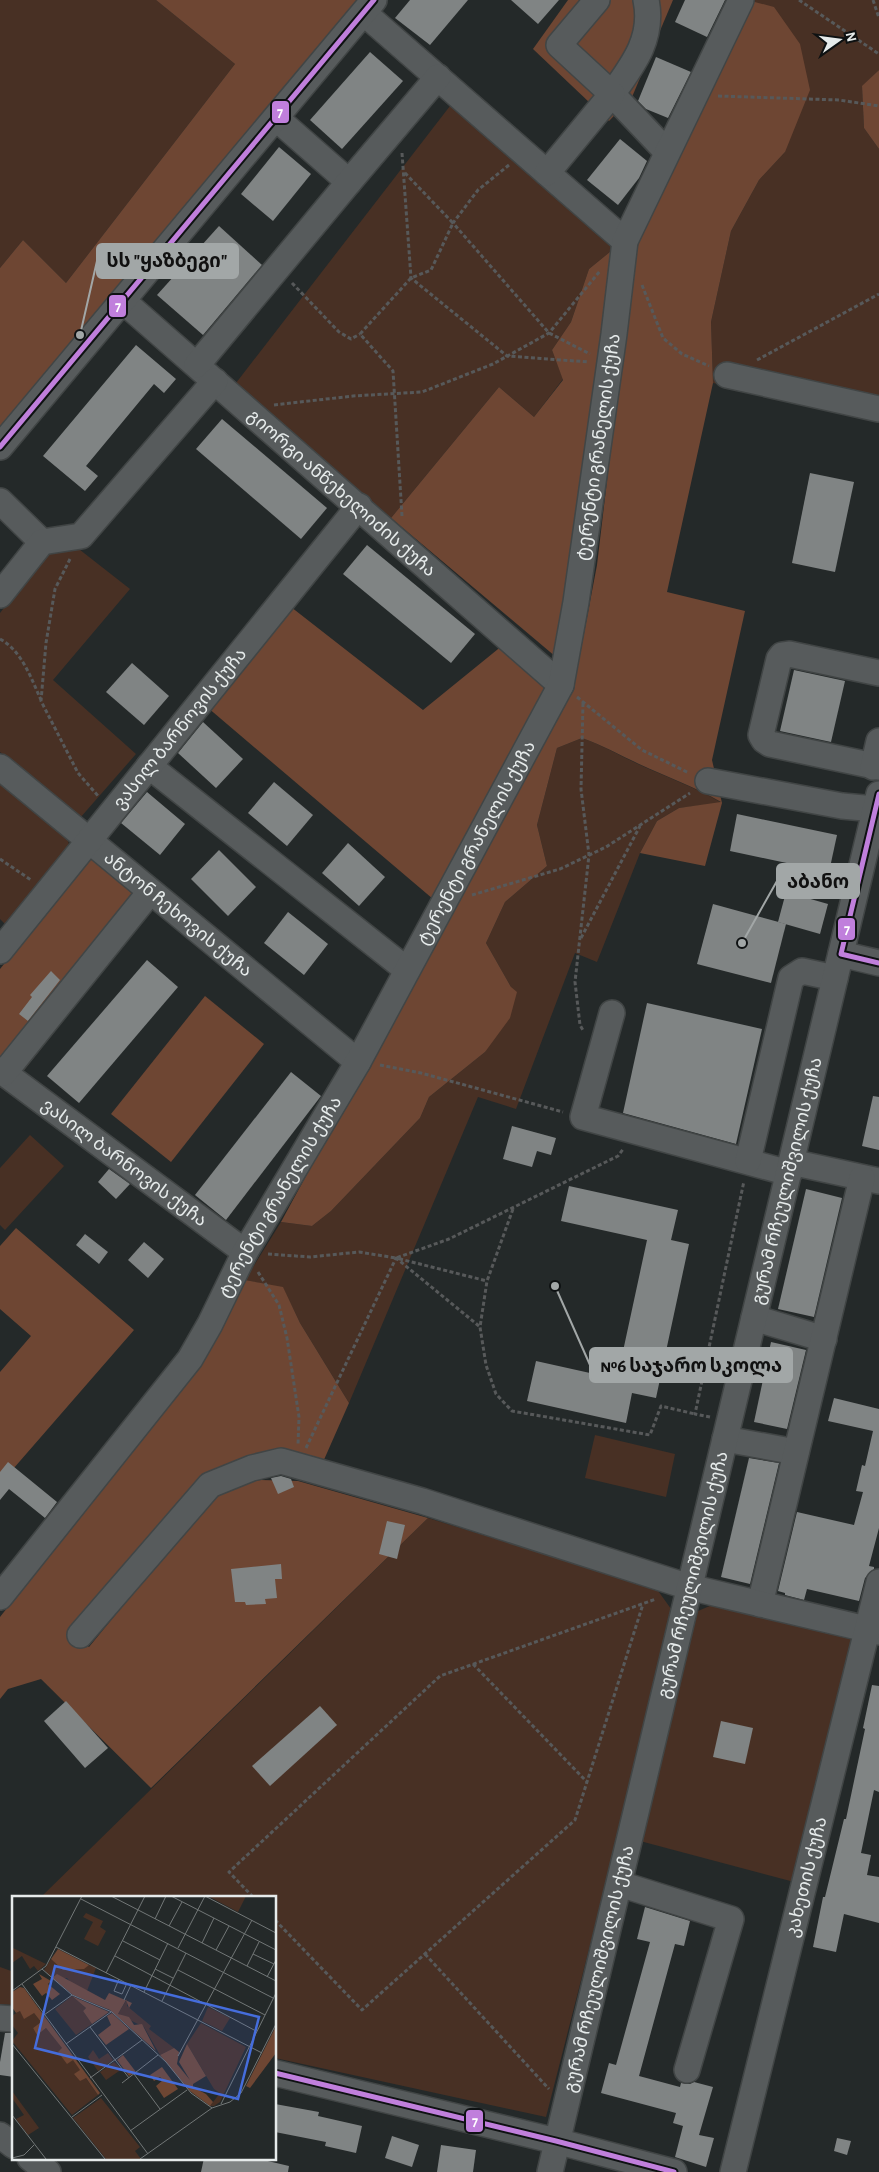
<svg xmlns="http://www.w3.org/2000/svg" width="879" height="2172" font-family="'Alegreya Sans','Noto Sans Georgian',sans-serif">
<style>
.green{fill:#483024}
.forest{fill:#6e4633}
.building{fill:#808484}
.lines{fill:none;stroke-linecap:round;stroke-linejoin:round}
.minor-casing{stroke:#414545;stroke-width:28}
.path{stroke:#57595a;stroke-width:3;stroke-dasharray:4 2.5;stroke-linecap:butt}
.minor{stroke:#575b5c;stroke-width:25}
.bus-1-casing{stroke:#0e1112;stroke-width:9}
.bus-1{stroke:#c07fdc;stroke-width:5}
.labels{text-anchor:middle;stroke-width:5;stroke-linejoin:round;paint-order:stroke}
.street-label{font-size:18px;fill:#e6ebeb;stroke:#0e1112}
.inset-road{fill:none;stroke:#727777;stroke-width:1}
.view{fill:#456ddc;fill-opacity:0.15;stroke:#456ddc;stroke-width:2.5}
.inset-edge{fill:none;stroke:#e6ebeb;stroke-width:2.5}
.leader{fill:none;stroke:#a2a7a7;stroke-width:2}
.callout-dot{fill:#a2a7a7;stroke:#0e1112;stroke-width:2}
.callout{fill:#a2a7a7;stroke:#a2a7a7;stroke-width:2}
.callout-label{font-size:19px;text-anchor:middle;font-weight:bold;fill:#111}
.line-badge{stroke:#0e1112;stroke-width:2}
.badge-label{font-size:14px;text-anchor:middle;font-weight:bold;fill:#fff}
</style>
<rect width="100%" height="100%" fill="#242929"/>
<g class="green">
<path d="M0 0H156L235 64 66 283 23 240 0 268Z"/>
<path d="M752 0H879V70L862 87 864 128 879 149V420L713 383 711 322 731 231 759 180 785 152Z"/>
<path d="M450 106 616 247 589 269 571 322 552 350 563 379 534 417 499 387 391 518 236 383Z"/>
<path d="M75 546 130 589 53 680 136 754 80 818 0 752V613L46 553Z"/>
<path d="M582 738C602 745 619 755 638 764 666 777 695 787 722 803L679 808 657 821 640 853 597 962 575 953 516 1109 478 1097 349 1403 300 1323 283 1288 245 1280 281 1222 312 1226 331 1211 420 1118 429 1097 485 1052 511 987 486 943 505 902 547 866 537 825 557 748Z"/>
<path d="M0 777 66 832 69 845 65 854 8 927 0 919Z"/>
<path d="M30 1135 64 1166 5 1230 0 1225V1168Z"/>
<path d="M595 1435 675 1454 666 1497 585 1478Z"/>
<path d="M428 1518 656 1588 674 1613 600 1918H597L546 2117 275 2058V1897H41Z"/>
<path d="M712 1605 850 1636 857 1648 798 1883 640 1841 698 1611Z"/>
<path d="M0 1967 14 1972V2005L0 2004Z"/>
</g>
<g class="forest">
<path d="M156 0H359L0 430V268L23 240 66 283 235 64Z"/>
<path d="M568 0H673L632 97 609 121 533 49Z"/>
<path d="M751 1 774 7 800 44 810 90 785 152 759 180 731 231 711 322 713 383 667 592 745 611 712 760 722 803 705 866 640 853 657 821 679 808 721 802C695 787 667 777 639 764 620 755 602 745 582 738L557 748 537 825 547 866 505 902 486 943 511 987 517 992 510 1018 485 1052 429 1097 420 1118 331 1211 312 1226 281 1222 563 703 578 665 597 565 634 253 640 231Z"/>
<path d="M879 70V149L864 128 862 86Z"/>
<path d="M616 247 556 657 391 518 499 387 534 417 563 380 552 350 571 322 589 269Z"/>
<path d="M291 607 423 710 503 645 549 687 433 899 207 707Z"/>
<path d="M90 857 151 910 20 1075 0 1059V969Z"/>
<path d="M205 996 264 1044 171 1162 111 1114Z"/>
<path d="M16 1228 134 1330 0 1484V1372L31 1336 0 1309V1246Z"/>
<path d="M245 1280 283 1287 300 1323 349 1403 323 1462 285 1451 204 1474 72 1634 89 1647 212 1497 228 1484 261 1480 298 1481 428 1518 151 1788 41 1679 8 1689 0 1699V1617L197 1368Z"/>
</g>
<g class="building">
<path d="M410 0H468L430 45 395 18Z"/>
<path d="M511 0H559L538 24Z"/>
<path d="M685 0H725L707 37 675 22Z"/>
<path d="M370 52 403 81 342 149 310 120Z"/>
<path d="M656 57 691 72 668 118 646 109 638 101Z"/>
<path d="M620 139 647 161 639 178 618 205 587 180Z"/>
<path d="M279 147 311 174 273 221 241 194Z"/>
<path d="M219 226 262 265 203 335 157 295Z"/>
<path d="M136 345 176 379 164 393 154 384 86 466 98 476 85 491 43 456Z"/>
<path d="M222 419 327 508 301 539 196 449Z"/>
<path d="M810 473 854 482 835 572 792 563Z"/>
<path d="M367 545 475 634 451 663 343 574Z"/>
<path d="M132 663 169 696 144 725 106 692Z"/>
<path d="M794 670 845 681 831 742 780 731Z"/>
<path d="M203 722 243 759 216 788 178 753Z"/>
<path d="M274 782 313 815 287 846 248 813Z"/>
<path d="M147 792 185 824 160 855 121 823Z"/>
<path d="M737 814 837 835 829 872 730 851Z"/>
<path d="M348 843 385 877 359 906 322 873Z"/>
<path d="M219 850 256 887 228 916 191 879Z"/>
<path d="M786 892 828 904 820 934 778 922Z"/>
<path d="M713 904 786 924 771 983 697 964Z"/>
<path d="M288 912 328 944 304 975 264 943Z"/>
<path d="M147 960 178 987 79 1103 47 1076Z"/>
<path d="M51 971 60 980 28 1021 19 1014 32 997 30 995Z"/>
<path d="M647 1003 762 1029 736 1144 623 1113Z"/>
<path d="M291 1072 321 1096 226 1220 195 1195Z"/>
<path d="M873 1096 879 1097V1150L862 1146Z"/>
<path d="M512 1126 556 1138 551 1155 537 1151 532 1167 503 1159Z"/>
<path d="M109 1169 130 1184 116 1199 98 1182Z"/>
<path d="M569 1186 678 1210 671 1240 689 1244 656 1398 632 1393 626 1423 527 1401 536 1361 617 1379 647 1240 561 1221Z"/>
<path d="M806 1189 842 1198 814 1317 778 1309Z"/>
<path d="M85 1234 108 1252 99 1264 76 1245Z"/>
<path d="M144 1242 164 1259 148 1278 128 1260Z"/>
<path d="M771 1342 806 1350 787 1429 754 1422Z"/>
<path d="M834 1398 879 1409V1528L869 1566 874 1567V1569L865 1578 859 1601 807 1589 804 1600 785 1595V1593L778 1591 797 1512 854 1525 863 1492 856 1491 862 1465 865 1466 873 1431 828 1421Z"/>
<path d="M749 1458 779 1463 750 1584 721 1577Z"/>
<path d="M8 1462 57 1502 45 1518 9 1489 0 1500V1472Z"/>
<path d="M281 1476 291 1479 294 1487 278 1494 271 1478Z"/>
<path d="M387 1521 405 1525 397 1559 379 1554Z"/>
<path d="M281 1564 282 1579H275L277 1598 265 1599 266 1604 246 1605 245 1602H235L231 1569Z"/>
<path d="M872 1685 879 1686V1792L874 1790 861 1853 871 1855 867 1875 879 1877V1923L844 1914 836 1952 813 1947 823 1897H825L844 1819H846L865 1729 863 1728Z"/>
<path d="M66 1701 108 1748 85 1768 44 1721Z"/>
<path d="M320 1706 337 1725 270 1786 252 1766Z"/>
<path d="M721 1721 753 1728 745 1764 713 1757Z"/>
<path d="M645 1907 690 1921 684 1946 675 1944 639 2076 680 2087 681 2083 690 2084 694 2082 713 2087 699 2135 714 2138 706 2167 675 2157 683 2126 673 2123 676 2113 601 2093 609 2063 616 2065 650 1942 637 1939Z"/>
<path d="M5 2033H14V2077L0 2075V2062Z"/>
<path d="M275 2104 319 2112 318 2116 362 2126 356 2153 325 2146 326 2142 275 2132Z"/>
<path d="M392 2136 419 2145 412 2167 385 2158Z"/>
<path d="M837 2138 851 2141 847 2155 834 2151Z"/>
<path d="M441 2145 476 2150 473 2172H437Z"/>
<path d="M204 2158H255L289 2166 288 2172H201Z"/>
</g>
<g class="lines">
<g class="minor-casing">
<g id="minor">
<path d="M646 0C654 38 633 65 612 94L667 152"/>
<path d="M364 13 625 241"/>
<path d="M276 118 349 182"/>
<path d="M547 173 612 94 559 45 597 0"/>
<path id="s1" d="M123 301 561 685"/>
<path d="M197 365 349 182 438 77"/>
<path d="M727 375 879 409"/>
<path d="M0 447 374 0"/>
<path d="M0 501 42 542"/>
<path d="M0 595 42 542 81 536 215 381"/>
<path d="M879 673 789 654 782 655 779 659 761 735 764 740 770 744 879 767"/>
<path d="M149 766 407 970"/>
<path id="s2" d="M0 767 358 1062"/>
<path d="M873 767 879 741"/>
<path d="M708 781 842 806 875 809"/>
<path id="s3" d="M0 951 359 506"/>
<path d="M841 954 879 963"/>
<path d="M612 1013 583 1117 789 1173"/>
<path id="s4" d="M0 1070 245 1252"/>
<path d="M4 1073 150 892"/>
<path d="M748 1161 791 978 802 971 835 978"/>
<path d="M791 1162 879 1181"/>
<path d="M754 1318 824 1339"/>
<path d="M725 1439 796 1452"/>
<path id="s5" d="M0 1597 190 1359 210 1324 245 1252 358 1062 561 685 576 602 614 334 625 241 741 0"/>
<path d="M760 1604 862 1178"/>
<path d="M80 1635 210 1485 252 1468 281 1461 422 1501 689 1587 879 1632"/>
<path d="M620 1884 731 1919 687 2070"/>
<path d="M0 2018 14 2019"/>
<path d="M275 2073 556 2141 674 2172"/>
<path d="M0 2135 14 2146"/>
<path d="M30 2158 48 2172"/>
<path id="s6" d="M550 2172 879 794"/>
<path id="s7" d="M733 2172 879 1582"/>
</g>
</g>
<g class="path">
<path d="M799 0 879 54"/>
<path d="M873 0 879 18"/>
<path d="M718 96 839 100 879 106"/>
<path d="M402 153 411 278 507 356 589 362"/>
<path d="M509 165 478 190 453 223 549 333 590 354"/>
<path d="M292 283 339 332 351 339 360 334"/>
<path d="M642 285 663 338 682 354 709 366"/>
<path d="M757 360 879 294"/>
<path d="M274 405 353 396 422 392 493 364 549 333 600 271"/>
<path d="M402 516 393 371 360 334 411 278 431 270 453 223 404 172"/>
<path d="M70 559 55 589 46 643 41 701 78 773 99 797"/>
<path d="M0 639C22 651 31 678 41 700"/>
<path d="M577 697 642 750 689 773"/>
<path d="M583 703 581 789 589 855 575 982 580 1025 584 1032"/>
<path d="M0 859 31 880"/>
<path d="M472 895 560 869 606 847 690 793"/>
<path d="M581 938 640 826"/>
<path d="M380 1065 421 1073 563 1112"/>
<path d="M513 1209 487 1281 480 1327 486 1365 496 1394 512 1411 650 1435 661 1406 695 1414"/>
<path d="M268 1254 310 1257 359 1252 396 1258 449 1239 618 1156 624 1148"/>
<path d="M258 1272 279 1305 287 1338 299 1417 298 1445"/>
<path d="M479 1326 396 1258 487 1281"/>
<path d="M710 1417 695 1414 744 1181"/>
<path d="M306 1448 396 1258"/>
<path d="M473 1664 587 1782"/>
<path d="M253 1897 229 1872 440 1676 656 1599"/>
<path d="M275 1920 362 2010 575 1820 643 1604"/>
<path d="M425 1954 549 2089"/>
</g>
<use href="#minor" class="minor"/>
<g class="bus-1-casing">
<g id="bus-1">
<path d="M0 447 374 0"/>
<path d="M879 794 841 954 879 963"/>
<path d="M275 2073 556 2141 674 2172"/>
</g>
</g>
<use href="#bus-1" class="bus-1"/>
</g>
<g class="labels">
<g class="street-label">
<text dy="6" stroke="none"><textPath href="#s5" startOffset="1315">ტერენტი გრანელის ქუჩა</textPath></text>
<text dy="6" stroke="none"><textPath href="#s1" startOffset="291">გიორგი ანწეხელიძის ქუჩა</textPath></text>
<text dy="6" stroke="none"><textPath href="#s3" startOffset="286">ვასილ ბარნოვის ქუჩა</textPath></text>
<text dy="6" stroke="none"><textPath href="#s5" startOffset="895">ტერენტი გრანელის ქუჩა</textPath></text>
<text dy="6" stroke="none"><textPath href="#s2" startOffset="231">ანტონ ჩეხოვის ქუჩა</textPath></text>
<text dy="6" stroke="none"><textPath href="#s4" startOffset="155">ვასილ ბარნოვის ქუჩა</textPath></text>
<text dy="6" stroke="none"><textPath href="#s6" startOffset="1019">გურამ რჩეულიშვილის ქუჩა</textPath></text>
<text dy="6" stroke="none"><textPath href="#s5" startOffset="490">ტერენტი გრანელის ქუჩა</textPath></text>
<text dy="6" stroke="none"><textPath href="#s6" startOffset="614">გურამ რჩეულიშვილის ქუჩა</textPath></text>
<text dy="6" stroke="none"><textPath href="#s7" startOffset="304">კახეთის ქუჩა</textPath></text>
<text dy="6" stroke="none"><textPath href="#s6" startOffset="209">გურამ რჩეულიშვილის ქუჩა</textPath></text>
</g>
</g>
<g transform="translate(12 1896)">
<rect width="264" height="264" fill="#242929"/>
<path d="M196 0H234L226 16ZM74 17 91 25 88 31 94 35 86 50 72 43 81 26 71 21ZM1 52 34 68 26 75 22 70 18 73 10 60 0 67ZM39 63 55 74 77 69 84 72 75 95 61 89 55 82H40L32 74ZM60 100 74 112 71 115 80 128 64 139 43 113ZM115 103V110L139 130 137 133 162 152 148 159 132 131 106 118ZM196 111 218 122 210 135 190 125ZM7 115 22 117 29 126 21 132 25 138 34 132 51 153 46 156 55 167 61 163 69 174 63 178 73 181 86 199 60 219 0 145 6 137 0 129V120ZM189 127 234 151 208 206 202 210H198L208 197 202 193 175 148ZM81 154 87 163 96 157 101 164 86 175 76 161ZM102 166 110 173 94 184 88 176ZM0 195 27 232 16 239 4 223 12 219 0 202ZM89 202 128 251 123 255 129 263H94L61 222Z" fill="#483024"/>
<path d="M46 53 77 69 72 73 51 74 39 63ZM27 78 39 85 36 88 48 98 40 104 34 97 30 100 21 88 30 83ZM45 78 93 104 97 97 120 107 117 112 114 104 106 118 117 121 122 129 130 128 144 155 98 114 61 99 40 82ZM8 91 12 92 88 197 86 199 74 182 68 185 62 178 68 174 61 164 55 168 46 156 50 152 34 132 25 139 21 132 29 126 22 117 12 123 8 115 4 117 0 111V96ZM60 100 97 116 80 128 71 115 74 112ZM100 117 117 133 94 149 86 139 99 129 95 120ZM264 130V157L238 192 234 190ZM175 148 194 180 181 188V191L194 198 201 206 198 210 178 195 148 159 162 152 167 156 165 168 178 184 167 166ZM111 159 124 176 117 180 105 164ZM150 171 166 193 152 202 144 190 151 184 148 181 142 185 138 179Z" fill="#6e4633"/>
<path class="inset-road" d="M99 0 264 85M159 0 264 54M193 0 264 37M69 3 261 102M143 23 154 0M157 30 170 6M111 45 148 64M190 47 202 22M44 51 250 157M166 52 193 0M204 54 217 30M241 58 262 68M103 60 244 135M235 70 247 46M30 73 60 99 100 116 154 166 179 197 200 212M143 73 161 82M166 74 253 119M94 77 133 0M255 81 264 64M107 83 102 95 110 98 115 87M10 88 136 258M0 95 34 70 70 0M132 96 156 47M112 104 119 89M150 105 174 57M32 119 60 99M78 131 117 182M0 148 93 263M54 148 99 116M166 160 240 24M122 178 148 213M78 182 130 144M110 187 146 159M209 208 264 97M0 219 34 263M60 221 90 199M118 235 175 194M0 262 12 259 22 249M128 263 200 212 218 206 229 197 264 128"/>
<path class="view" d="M43 70 247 121 226 203 23 152Z"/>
<rect width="264" height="264" class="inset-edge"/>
</g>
<path class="leader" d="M80 335L97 261M742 943L777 881M555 1286L590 1365"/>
<g class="callout-dot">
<circle cx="80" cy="335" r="5"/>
<circle cx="742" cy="943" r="5"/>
<circle cx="555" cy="1286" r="5"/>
</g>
<g class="callout">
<rect x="97" y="244" width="141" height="34" rx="5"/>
<rect x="777" y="864" width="82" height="34" rx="5"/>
<rect x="590" y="1348" width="202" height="34" rx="5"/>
</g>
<g class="callout-label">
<text x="167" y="267">სს "ყაზბეგი"</text>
<text x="818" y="888">აბანო</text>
<text x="691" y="1372">№6 საჯარო სკოლა</text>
</g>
<g class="line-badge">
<rect x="271" y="100" width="19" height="24" rx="5" fill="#c07fdc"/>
<rect x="108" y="294" width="19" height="24" rx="5" fill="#c07fdc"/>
<rect x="837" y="917" width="19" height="24" rx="5" fill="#c07fdc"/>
<rect x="465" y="2109" width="19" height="24" rx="5" fill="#c07fdc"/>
</g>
<g class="badge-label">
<text x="280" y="117">7</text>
<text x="118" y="311">7</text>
<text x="847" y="934">7</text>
<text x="475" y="2126">7</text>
</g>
<g transform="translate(839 40) rotate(76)" stroke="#0e1112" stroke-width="4" paint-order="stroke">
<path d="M0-4L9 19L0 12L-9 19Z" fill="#e6ebeb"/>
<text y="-8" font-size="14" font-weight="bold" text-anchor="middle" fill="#e6ebeb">N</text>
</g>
</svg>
